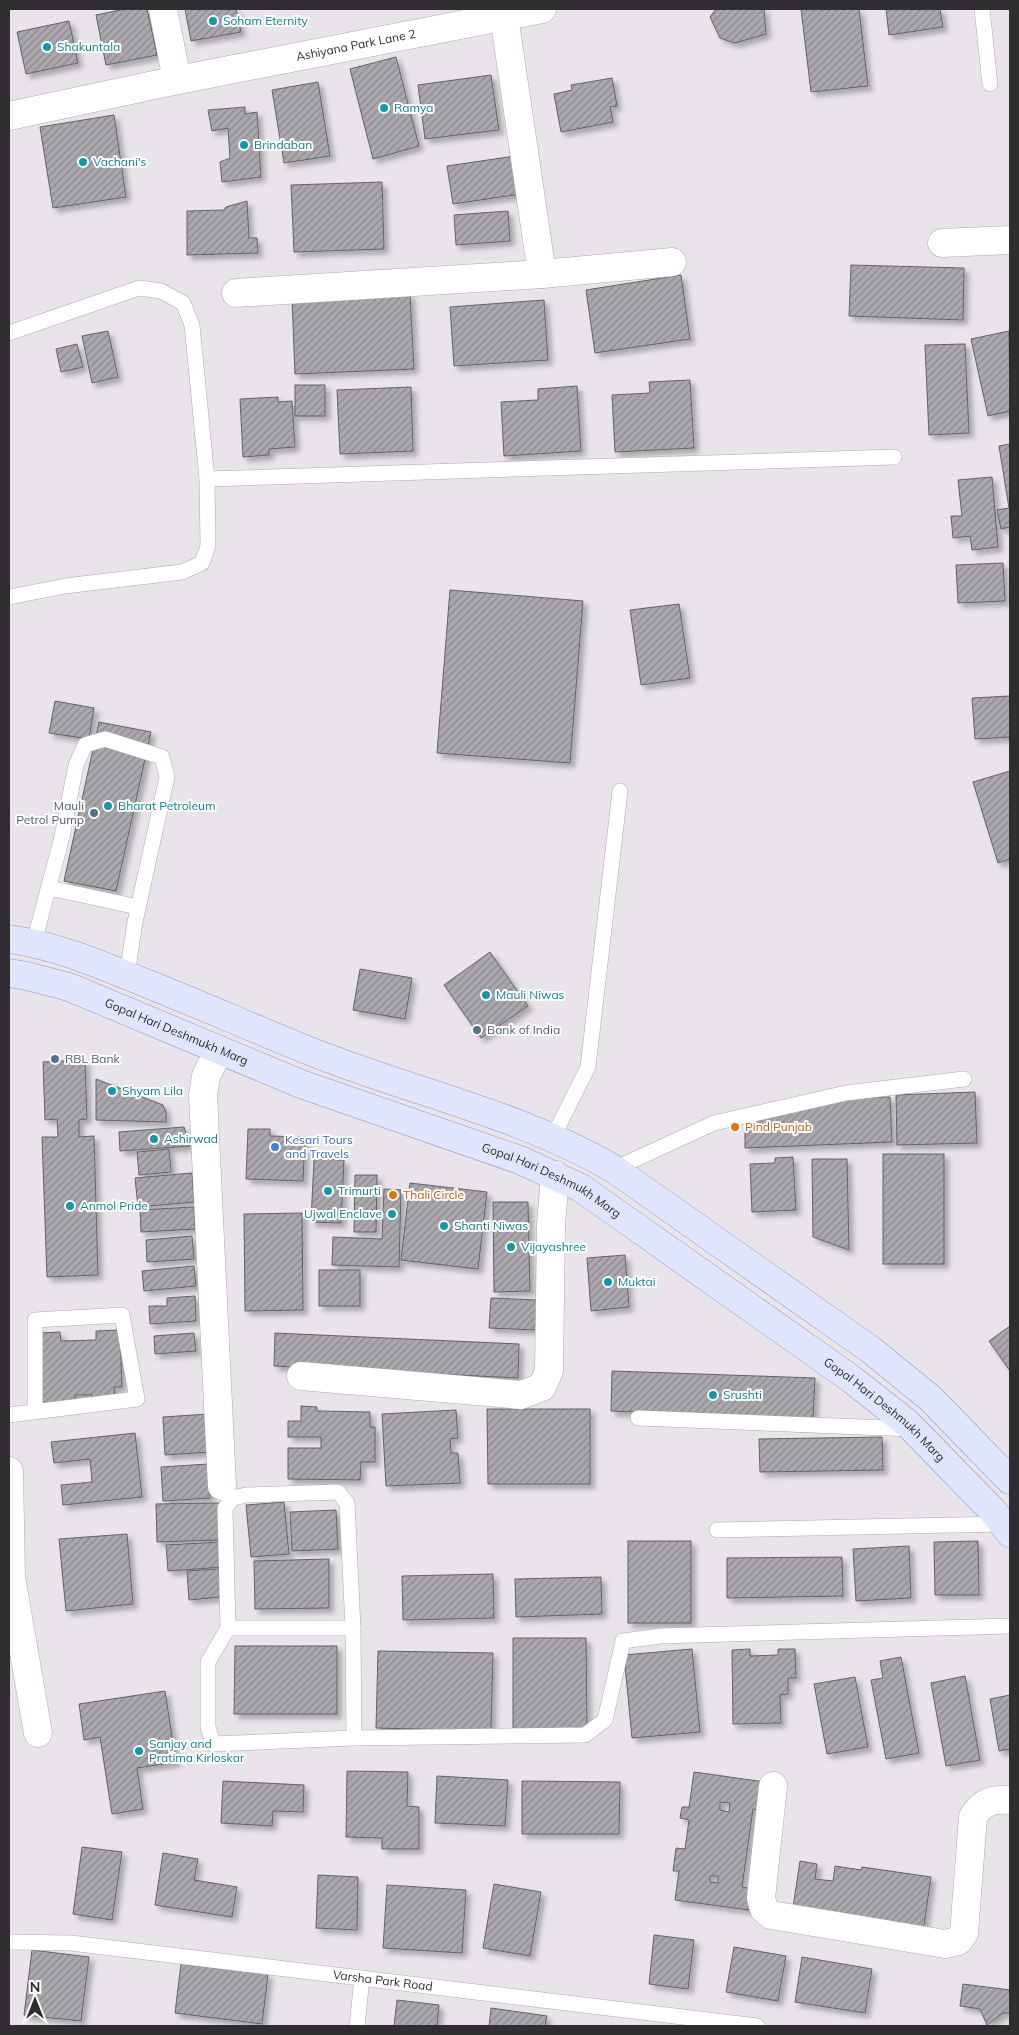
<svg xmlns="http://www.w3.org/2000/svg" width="1019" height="2035" font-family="Mulish,sans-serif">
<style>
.building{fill:url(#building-hatch);stroke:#646367;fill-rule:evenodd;filter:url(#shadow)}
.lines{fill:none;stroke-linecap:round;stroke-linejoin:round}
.lane-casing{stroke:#ada9ae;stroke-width:16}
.street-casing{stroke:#ada9ae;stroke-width:29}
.primary-casing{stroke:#939bb6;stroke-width:29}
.lane{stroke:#fff;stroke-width:15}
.street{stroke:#fff;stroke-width:28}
.primary{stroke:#dfe6fe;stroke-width:28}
.culture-dot{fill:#0f9aa8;stroke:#fff;stroke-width:2}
.service-dot{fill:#5c6f8a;stroke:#fff;stroke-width:2}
.food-dot{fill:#e8710a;stroke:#fff;stroke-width:2}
.shop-dot{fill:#3f7fe0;stroke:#fff;stroke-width:2}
.labels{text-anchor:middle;stroke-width:4;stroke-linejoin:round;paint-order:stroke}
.culture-label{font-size:12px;fill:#0d838f;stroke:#fff;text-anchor:start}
.street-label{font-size:12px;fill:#2f2d2f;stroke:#fff}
.service-label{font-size:12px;fill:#4e5e75;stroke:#fff;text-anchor:start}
.food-label{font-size:12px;fill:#c56008;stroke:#fff;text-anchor:start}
.shop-label{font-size:12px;fill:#366cbe;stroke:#fff;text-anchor:start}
</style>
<defs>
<pattern id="building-hatch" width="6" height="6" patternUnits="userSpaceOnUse" patternTransform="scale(1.25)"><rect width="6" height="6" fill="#aaa8ad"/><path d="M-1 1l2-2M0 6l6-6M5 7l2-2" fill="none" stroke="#8b898d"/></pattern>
<filter id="shadow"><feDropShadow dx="4.5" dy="4.5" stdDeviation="2.5" flood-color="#0004"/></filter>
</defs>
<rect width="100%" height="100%" fill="#e8e4e9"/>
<g class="building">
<path d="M125 9H147L157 55 106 65 96 15Z"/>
<path d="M185 9H236L241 32 191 41Z"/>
<path d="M716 9H764L766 34 735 43 720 38 710 17Z"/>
<path d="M801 9H859L868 86 811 92Z"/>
<path d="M886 9H940L943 27 889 35Z"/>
<path d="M69 21 78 63 26 74 17 32Z"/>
<path d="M396 57 419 146 373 159 350 69Z"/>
<path d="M491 75 499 130 425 139 418 85Z"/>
<path d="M612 78 617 106 610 107 613 122 561 132 554 94 572 90 571 85Z"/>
<path d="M318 82 330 156 284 163 272 90Z"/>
<path d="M245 107V114L257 112 261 177 222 182 220 162 230 158 228 128 212 131 208 110Z"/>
<path d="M114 115 126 197 53 208 40 127Z"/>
<path d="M515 156 521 194 453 204 447 166Z"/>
<path d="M382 182 384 249 294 252 291 185Z"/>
<path d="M247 201 249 238H257L258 253 187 255V211L224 210 226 207Z"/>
<path d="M508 211 510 241 456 245 454 215Z"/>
<path d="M851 265 964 268 963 320 849 316Z"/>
<path d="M681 275 690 339 595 353 586 290Z"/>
<path d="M410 294 414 369 295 374 292 299Z"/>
<path d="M544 300 548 360 454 366 450 307Z"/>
<path d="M108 331 118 377 92 383 82 336Z"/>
<path d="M1009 331 1010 411 988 416 971 339Z"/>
<path d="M77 344 83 367 61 372 56 349Z"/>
<path d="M965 344 969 433 929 435 925 345Z"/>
<path d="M690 380 694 448 615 452 612 395 650 393 649 382Z"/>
<rect x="295" y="385" width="30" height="31"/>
<path d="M577 386 581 451 504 456 501 402 538 400V389Z"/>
<path d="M411 387 413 451 340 454 337 390Z"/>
<path d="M278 397V402L292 401 295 447 269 449V455L243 457 240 399Z"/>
<path d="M1010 444V527L1001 529 997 510 1009 508 999 446Z"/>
<path d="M992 477 998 547 972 550 970 536 953 538 951 516H962L958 480Z"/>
<path d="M1003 563 1005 601 958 603 956 565Z"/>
<path d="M450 590 583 601 570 763 437 753Z"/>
<path d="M679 604 690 678 641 685 630 610Z"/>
<path d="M1010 696V737L975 739 972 698Z"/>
<path d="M55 701 94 708 89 739 49 733Z"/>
<path d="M99 722 151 732 116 891 64 881Z"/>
<path d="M1010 771V859L998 863 973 782Z"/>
<path d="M490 952 528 1006 481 1038 444 985Z"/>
<path d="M360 969 412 978 405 1019 353 1010Z"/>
<path d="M85 1060 87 1119 79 1120V1137L94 1136 98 1275 47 1277 42 1137H58L57 1119 45 1120 43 1062Z"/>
<path d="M96 1079 163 1105 166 1112V1122L96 1120Z"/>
<path d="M975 1092 977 1143 897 1145 896 1095Z"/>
<path d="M847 1097H890L892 1142 745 1148V1124Z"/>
<path d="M184 1127 190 1146 120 1151 119 1132Z"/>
<path d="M248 1129H270V1136L305 1137 303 1181 246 1179Z"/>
<path d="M169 1149 171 1172 139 1175 137 1152Z"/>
<rect x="883" y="1154" width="61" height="110"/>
<path d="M793 1157 796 1210 752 1212 750 1164 775 1163V1158Z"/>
<path d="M314 1159 344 1160 341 1223 311 1222Z"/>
<path d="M812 1159H847L849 1250 813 1237Z"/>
<path d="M192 1173 194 1202 138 1207 135 1178Z"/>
<path d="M355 1175H377L376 1232H354Z"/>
<path d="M410 1183 487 1192 478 1269 401 1260Z"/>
<path d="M384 1189 401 1190 399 1267 332 1265 333 1237 382 1239Z"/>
<path d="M493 1202H528L530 1291 494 1292Z"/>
<path d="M194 1207 195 1229 141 1232 140 1210Z"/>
<path d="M302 1213 303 1310 245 1311 244 1214Z"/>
<path d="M192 1236 194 1259 147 1262 146 1240Z"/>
<path d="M625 1255 629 1307 591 1311 587 1258Z"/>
<path d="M194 1266 196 1286 144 1291 142 1271Z"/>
<rect x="319" y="1270" width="41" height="36"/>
<path d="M195 1296 196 1321 150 1324 149 1306H167V1298Z"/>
<path d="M491 1298 537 1300 535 1330 489 1328Z"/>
<path d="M1010 1326V1371L989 1341Z"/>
<path d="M120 1330 122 1387H114L115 1399 92 1400V1395H75L76 1407 43 1408 40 1333 60 1332 61 1341 96 1340V1331Z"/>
<path d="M194 1333 196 1351 155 1354 154 1336Z"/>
<path d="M275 1333 519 1344 518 1378 274 1366Z"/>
<path d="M612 1371 815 1378 813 1418 611 1411Z"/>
<path d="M301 1406 317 1407V1411L370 1412V1427H375V1462H361L360 1480 288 1479V1448H321V1437H288V1421H301Z"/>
<path d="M487 1409H590V1484H488Z"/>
<path d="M456 1410 458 1438 450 1439 451 1453H458L460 1483 386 1486 382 1414Z"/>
<path d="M208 1414 210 1452 165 1455 163 1417Z"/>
<path d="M135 1433 142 1497 63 1505 61 1485 92 1482 90 1459 54 1463 51 1442Z"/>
<path d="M882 1437 883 1470 760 1472 759 1439Z"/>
<path d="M208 1464 210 1498 163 1501 161 1467Z"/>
<path d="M284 1502 289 1554 251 1557 246 1505Z"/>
<path d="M219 1503 220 1540 157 1542 156 1504Z"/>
<path d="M336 1510 338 1549 292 1551 290 1512Z"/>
<path d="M127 1534 133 1604 66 1611 59 1539Z"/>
<rect x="628" y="1541" width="63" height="82"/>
<path d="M978 1541 979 1595H935L934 1542Z"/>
<path d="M221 1542 223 1567 168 1571 166 1545Z"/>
<path d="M909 1546 911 1598 856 1601 853 1549Z"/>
<path d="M842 1557 843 1596 727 1598V1558Z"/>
<path d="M329 1559V1608L255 1609 254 1561Z"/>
<path d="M219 1569 221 1597 189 1600 187 1571Z"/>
<path d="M493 1574 494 1618 403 1620 402 1576Z"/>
<path d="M601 1577 602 1614 516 1617 515 1579Z"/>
<path d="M513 1638H586L587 1729H513Z"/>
<path d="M235 1646H337V1714H234Z"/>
<path d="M692 1649 700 1732 632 1738 624 1655Z"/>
<path d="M750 1649V1656L778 1655V1649H795L796 1678H788V1694L780 1695 781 1723 733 1724 732 1650Z"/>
<path d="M378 1651 493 1653 491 1731 376 1728Z"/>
<path d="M901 1657 919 1753 886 1759 871 1680 883 1678 880 1661Z"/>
<path d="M965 1676 980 1760 946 1766 931 1683Z"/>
<path d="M855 1677 868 1747 827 1754 814 1684Z"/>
<path d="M165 1691 176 1762 137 1768 143 1809 112 1814 100 1737 84 1740 79 1704Z"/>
<path d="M1010 1695V1749L999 1751 990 1699Z"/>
<path d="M347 1771 408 1772 407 1806 419 1807V1849H382V1838L346 1837Z"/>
<path d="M694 1772 765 1782 761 1810 753 1809 742 1887 752 1889 749 1910 675 1900 679 1871H673L676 1848 685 1849 689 1820 680 1818 682 1807H689ZM720 1802 730 1803 729 1812 720 1810ZM710 1876H718V1883L710 1882Z"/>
<path d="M437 1776 508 1780 505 1826 435 1823Z"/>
<path d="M223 1781 304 1785 303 1812 273 1811 272 1826 221 1823Z"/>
<path d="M522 1781 620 1782 619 1834H522Z"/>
<path d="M82 1847 122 1852 112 1920 73 1914Z"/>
<path d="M163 1853 198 1859 194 1880 237 1887 232 1917 155 1905Z"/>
<path d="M800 1861 817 1864 815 1879 833 1881 835 1866 861 1870 862 1867 931 1877 923 1932 792 1914Z"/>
<path d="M318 1875 358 1877 357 1930 316 1928Z"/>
<path d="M494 1884 541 1892 530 1956 483 1948Z"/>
<path d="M387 1885 466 1890 462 1953 383 1948Z"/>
<path d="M654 1935 694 1940 688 1989 649 1984Z"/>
<path d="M734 1947 786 1956 778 2001 726 1992Z"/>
<path d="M32 1950 89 1957 81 2021 24 2015Z"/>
<path d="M802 1957 872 1969 865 2013 795 2002Z"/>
<path d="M181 1964 268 1974 262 2024 175 2013Z"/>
<path d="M963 1984 1010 1990V2013H1003L987 2025 980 2009 960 2006Z"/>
<path d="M397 2000 439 2005 437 2026H394Z"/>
<path d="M491 2008 547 2016 545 2026H489Z"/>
</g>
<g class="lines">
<g class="lane-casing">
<g id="lane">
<path d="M982 9 990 84"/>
<path d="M9 333 139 288 161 291 183 303 192 325 207 479 208 546 202 563 182 572 65 586 9 597"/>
<path d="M207 479 894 457"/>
<path d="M49 888 138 907"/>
<path d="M34 942 62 837 76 765 85 745 105 739 162 757 167 777 135 922 127 975"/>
<path d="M553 1137 588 1067 620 791"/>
<path d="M614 1169 714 1123 846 1093 964 1079"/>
<path d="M9 1415 137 1399 122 1315 35 1320V1412"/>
<path d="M638 1418 911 1429"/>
<path d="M717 1530 1003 1524"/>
<path d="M228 1628H353"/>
<path d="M354 1738 213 1744 208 1727V1662L228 1628 225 1508 233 1498 246 1495 338 1492 347 1503 353 1628 354 1738 585 1735 605 1720 623 1641 661 1636 1010 1626"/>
<path id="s1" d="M9 1942 71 1943 757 2026"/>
<path d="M357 2026 362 1978"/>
</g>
</g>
<g class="street-casing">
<g id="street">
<path d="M163 9 177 80"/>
<path d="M504 16 542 274"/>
<path id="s2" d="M9 116 168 82 542 9"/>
<path d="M942 243 1010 240"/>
<path d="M236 293 542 274 672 262"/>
<path d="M219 1050 206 1076 203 1095 222 1486"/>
<path d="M301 1376 521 1395 542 1387 549 1371 551 1225 555 1175"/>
<path d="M9 1471 11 1577 38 1733"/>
<path d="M773 1786 761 1898 764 1909 771 1915 945 1944 958 1941 964 1933 973 1817C982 1801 994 1799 1010 1800"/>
</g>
</g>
<g class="primary-casing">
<g id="primary">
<path d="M9 939C58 946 102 965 148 984 203 1006 257 1030 312 1052 412 1092 520 1114 614 1169L871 1350 930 1398 1010 1480"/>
<path id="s3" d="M9 973 27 976 69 987 301 1084 520 1160 581 1188 850 1378 907 1423 992 1510 1010 1533"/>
</g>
</g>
<use href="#lane" class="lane"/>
<use href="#street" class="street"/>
<use href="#primary" class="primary"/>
</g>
<g class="culture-dot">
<circle cx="213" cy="21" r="5"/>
<circle cx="47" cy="47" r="5"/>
<circle cx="384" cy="108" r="5"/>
<circle cx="244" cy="145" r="5"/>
<circle cx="83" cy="162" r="5"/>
<circle cx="108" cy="806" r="5"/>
<circle cx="486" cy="995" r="5"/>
<circle cx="112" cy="1091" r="5"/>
<circle cx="154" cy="1139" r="5"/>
<circle cx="328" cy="1191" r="5"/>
<circle cx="70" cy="1206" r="5"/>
<circle cx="392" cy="1214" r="5"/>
<circle cx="444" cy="1226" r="5"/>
<circle cx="511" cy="1247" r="5"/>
<circle cx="608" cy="1282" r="5"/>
<circle cx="713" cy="1395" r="5"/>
<circle cx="139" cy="1751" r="5"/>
</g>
<g class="service-dot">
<circle cx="94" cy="813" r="5"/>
<circle cx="477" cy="1030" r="5"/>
<circle cx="55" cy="1059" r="5"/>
</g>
<g class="food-dot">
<circle cx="735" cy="1127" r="5"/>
<circle cx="393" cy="1195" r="5"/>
</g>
<circle class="shop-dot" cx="275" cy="1147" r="5"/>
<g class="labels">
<g class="culture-label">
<text x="223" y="25">Soham Eternity</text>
<text x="57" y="51">Shakuntala</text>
<text x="394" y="112">Ramya</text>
<text x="254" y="149">Brindaban</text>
<text x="93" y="166">Vachani's</text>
<text x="118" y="810">Bharat Petroleum</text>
<text x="496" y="999">Mauli Niwas</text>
<text x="122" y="1095">Shyam Lila</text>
<text x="164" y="1143">Ashirwad</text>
<text x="338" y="1195">Trimurti</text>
<text x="80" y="1210">Anmol Pride</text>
<text x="382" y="1218" text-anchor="end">Ujwal Enclave</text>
<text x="454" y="1230">Shanti Niwas</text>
<text x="521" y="1251">Vijayashree</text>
<text x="618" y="1286">Muktai</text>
<text x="723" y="1399">Srushti</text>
<text x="149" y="1748">Sanjay and<tspan x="149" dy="14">Pratima Kirloskar</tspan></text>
</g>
<g class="street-label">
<text dy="4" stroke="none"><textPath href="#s2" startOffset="354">Ashiyana Park Lane 2</textPath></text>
<text dy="4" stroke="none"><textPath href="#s3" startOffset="178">Gopal Hari Deshmukh Marg</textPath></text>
<text dy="4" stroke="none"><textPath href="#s3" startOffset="582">Gopal Hari Deshmukh Marg</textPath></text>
<text dy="4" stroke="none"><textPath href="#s3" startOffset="988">Gopal Hari Deshmukh Marg</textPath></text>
<text dy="4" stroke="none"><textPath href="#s1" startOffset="376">Varsha Park Road</textPath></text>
</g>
<g class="service-label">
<text x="84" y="810" text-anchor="end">Mauli<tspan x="84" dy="14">Petrol Pump</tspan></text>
<text x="487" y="1034">Bank of India</text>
<text x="65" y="1063">RBL Bank</text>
</g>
<g class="food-label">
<text x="745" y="1131">Pind Punjab</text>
<text x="403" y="1199">Thali Circle</text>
</g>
<g class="shop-label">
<text x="285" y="1144">Kesari Tours<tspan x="285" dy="14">and Travels</tspan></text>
</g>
</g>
<rect width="1019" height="2035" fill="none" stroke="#2f2d2f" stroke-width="20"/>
<g transform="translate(35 2000)" stroke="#ffffff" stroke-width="4" paint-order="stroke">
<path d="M0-4L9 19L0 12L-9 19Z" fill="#2f2d2f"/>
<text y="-8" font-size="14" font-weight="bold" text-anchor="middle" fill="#2f2d2f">N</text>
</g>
</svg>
